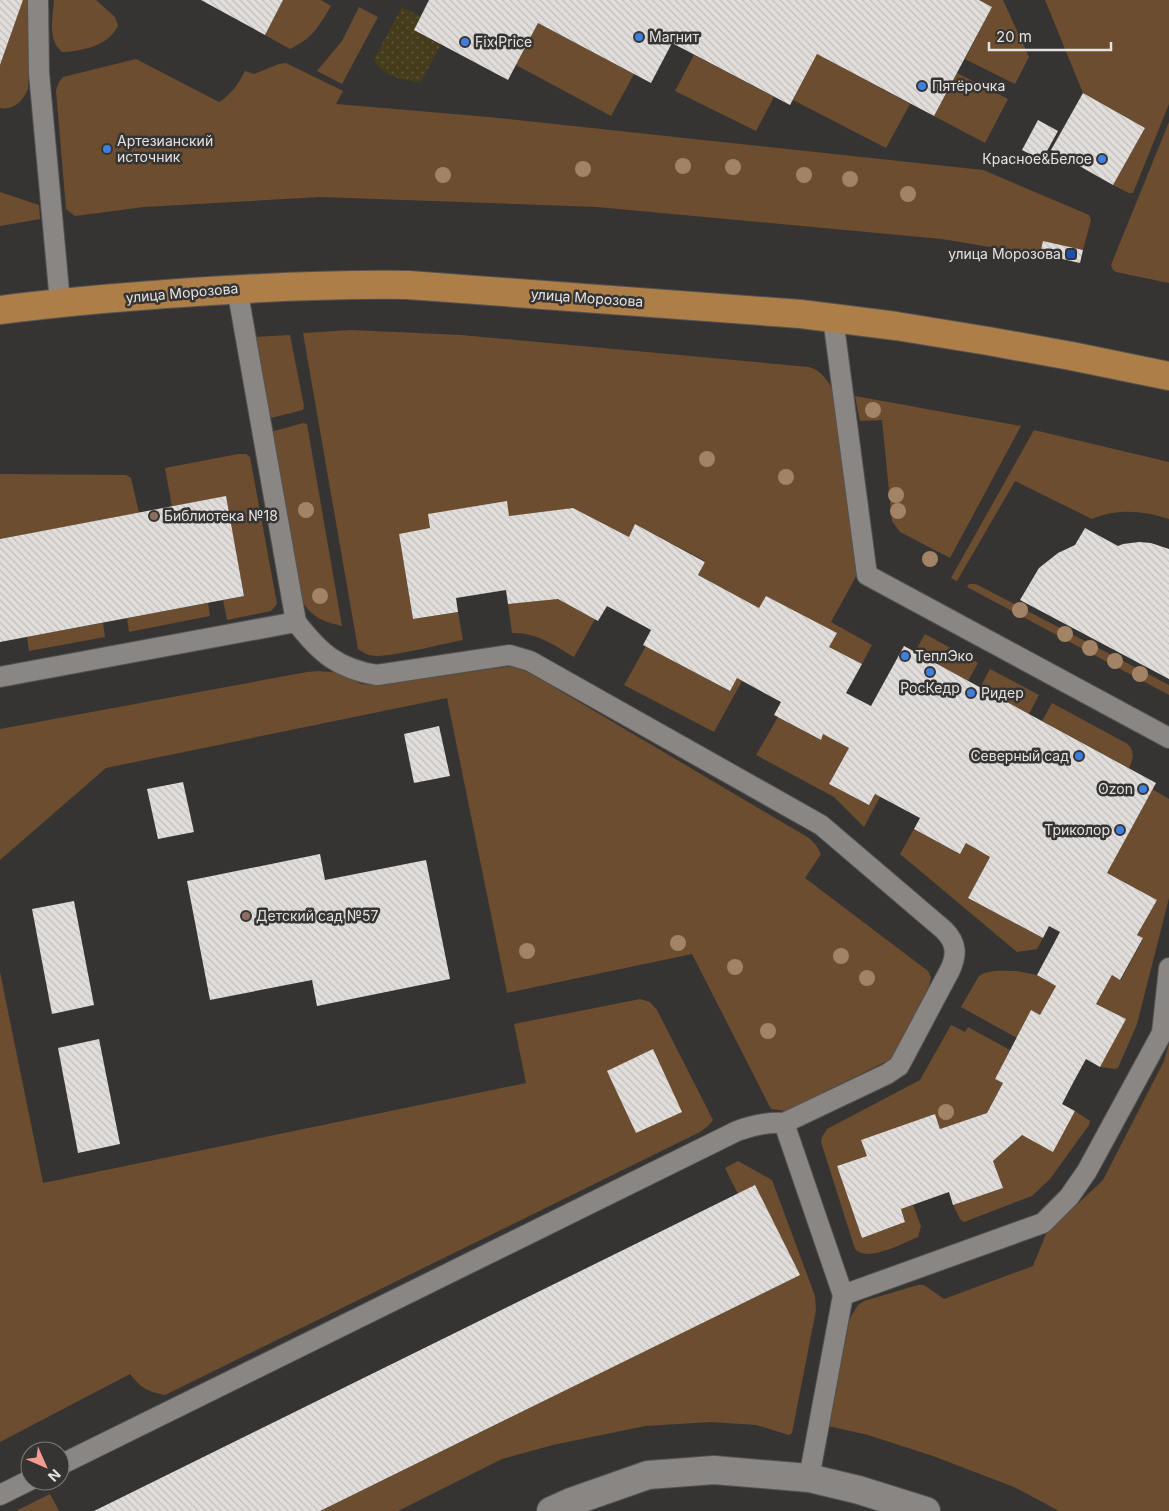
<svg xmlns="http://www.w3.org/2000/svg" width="1169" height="1511" font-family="Inter,sans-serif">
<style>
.grass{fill:#6c4d2f}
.sand{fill:url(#sand-dots)}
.building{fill:url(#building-back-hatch)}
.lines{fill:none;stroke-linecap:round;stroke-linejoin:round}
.service-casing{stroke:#555352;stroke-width:22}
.minor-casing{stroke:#555352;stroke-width:30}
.primary-casing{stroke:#555352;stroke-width:30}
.service{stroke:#898684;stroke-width:20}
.minor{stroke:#898684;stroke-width:28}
.primary{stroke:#ad7e47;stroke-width:28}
.tree{fill:#a38366}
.shop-dot{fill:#3f7fe0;stroke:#363432;stroke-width:2}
.transit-dot{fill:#1a4fb4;stroke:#363432;stroke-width:2}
.education-dot{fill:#8d6e63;stroke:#363432;stroke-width:2}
.labels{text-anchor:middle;stroke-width:5;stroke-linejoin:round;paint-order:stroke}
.poi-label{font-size:14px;fill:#e5e3e2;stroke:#363432;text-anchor:start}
.street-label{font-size:14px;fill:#e5e3e2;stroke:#363432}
</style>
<defs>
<pattern id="sand-dots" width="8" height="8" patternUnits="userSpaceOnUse" patternTransform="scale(1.25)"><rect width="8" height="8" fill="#443c1b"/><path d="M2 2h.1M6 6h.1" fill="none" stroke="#5f583c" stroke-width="1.8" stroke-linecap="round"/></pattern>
<pattern id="building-back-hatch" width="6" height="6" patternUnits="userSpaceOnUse" patternTransform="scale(1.25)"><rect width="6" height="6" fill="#e0ddda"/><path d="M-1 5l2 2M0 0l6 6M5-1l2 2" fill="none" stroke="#c1bebc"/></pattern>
</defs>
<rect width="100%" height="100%" fill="#363432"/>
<g class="grass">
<path d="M23 0H33L28 89C23 100 14 111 0 108V65Z"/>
<path d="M54 0H96L115 17 118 26C108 46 83 51 62 52 47 39 53 18 54 0Z"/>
<path d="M283 0H321L331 6C319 26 313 38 290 49L265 35Z"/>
<path d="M979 0H1003L1029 57 1015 84 965 59 992 7Z"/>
<path d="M1045 0H1169V104L1133 193H1129L1113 185 1145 128 1083 93Z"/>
<path d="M359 7 378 17 342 84 317 71 342 41Z"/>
<path d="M538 23 634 74 611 116 516 65Z"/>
<path d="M817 54 910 104 886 148 793 100Z"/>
<path d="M694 55 774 97 756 131 675 91Z"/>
<path d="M136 59 219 102C232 94 238 84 245 71L254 74 279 64 286 63 343 91 336 104 489 117 983 170 1089 215 1091 220 1083 250 1043 241 1040 254H1031L942 239 597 207 320 197 144 207 75 216 66 209 56 90 59 82 63 77Z"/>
<path d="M957 73 1008 99 985 143 934 116Z"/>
<path d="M1169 122V283L1116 272 1113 270 1111 265Z"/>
<path d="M0 192 39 205 40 219 0 226Z"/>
<path d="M351 330 461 335 809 367C822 371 828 381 834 392L858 573 831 622 872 645 862 664 829 647 836 633 766 596 759 608 698 575 705 561 635 524 629 537 573 508 509 516 399 534 413 619 458 612 463 640C445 643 383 660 369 655 365 654 362 651 358 649L303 333Z"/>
<path d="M290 335 304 406 303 410 271 418 268 417 254 337Z"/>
<path d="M855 396 1021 426 950 558 900 532 892 521 882 420 860 421Z"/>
<path d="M303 423 307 424 342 626C323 621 315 619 303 603L271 432Z"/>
<path d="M1034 430 1169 462V519C1144 511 1117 508 1092 519L1015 481 957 581 951 578Z"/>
<path d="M238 454H246L250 457 277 604 271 611 227 620 223 600 244 596 226 497 172 507 165 468Z"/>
<path d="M0 474 126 475 131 478 139 513 0 539Z"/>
<path d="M969 584H976L1169 685V695L967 587Z"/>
<path d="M558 599 595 619 574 657C554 645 536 632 512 633L508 604Z"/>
<path d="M208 603 210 616 129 632 127 618Z"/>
<path d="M103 623 105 637 29 651 27 637Z"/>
<path d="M925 634 978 663 968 681 915 652Z"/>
<path d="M646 646 729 691 737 678 742 681 714 732 624 685Z"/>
<path d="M511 666 530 673 809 838 816 845 821 854 805 878 928 971 931 977 929 986 894 1055 889 1060 786 1111 771 1109 692 954 507 993 447 698 106 768 0 860V729L307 672 319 671 340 673 361 684 381 685Z"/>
<path d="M990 669 1039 695 1029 714 980 688Z"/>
<path d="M1052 703 1126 743C1135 750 1134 758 1129 768L1042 721Z"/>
<path d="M778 717 820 740 823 734 849 748 829 784 869 805 875 794 880 797 864 827 834 797 756 755Z"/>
<path d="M1152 789 1169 799V898L1137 1024 1118 1068 1115 1069 1100 1067 1125 1019 1096 1004 1112 975 1121 980 1143 939 1137 935 1157 900 1107 873Z"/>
<path d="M914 829 960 854 966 843 990 857 968 898 1043 938 1037 949 1017 952 900 854Z"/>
<path d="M1017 971 1037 975 1056 986 1040 1015 1017 1038 961 1007 979 976C989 969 1005 971 1017 971Z"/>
<path d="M0 972 43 1183 526 1083 514 1024 640 999 650 1002 657 1010 713 1120 708 1126 700 1132 165 1395C147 1391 142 1389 130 1374L0 1442Z"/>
<path d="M951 1025 965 1032 968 1027 1010 1050 995 1079 1003 1083 987 1113 940 1129 935 1114 867 1156 837 1166 862 1238 905 1222 901 1209 913 1205 921 1226 918 1237C903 1243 867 1263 855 1249L821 1142 822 1137 827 1129 920 1080Z"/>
<path d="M1169 1044V1511H1059L1014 1487 933 1456 868 1435 828 1426 850 1318 858 1305 864 1301 918 1285H924L944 1299 1033 1266 1046 1234 1103 1180 1164 1061Z"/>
<path d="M1075 1111 1090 1121 1089 1125 1050 1179 1032 1196 964 1222 960 1219 953 1205 1002 1188 993 1161 1022 1135 1053 1151Z"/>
<path d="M738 1161 772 1180 815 1296 816 1310 792 1433 789 1435 756 1425 711 1422 645 1426 553 1445 502 1459 398 1511H320L799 1275 755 1186 738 1194 725 1168Z"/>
<path d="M50 1494 59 1511H16Z"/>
</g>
<path class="sand" d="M402 7 421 17 414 30 441 45 420 83C403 79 382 77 374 59Z"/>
<g class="building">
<path d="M0 0H23L0 65Z"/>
<path d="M201 0H283L265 35Z"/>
<path d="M429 0H979L992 7 934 116 817 54 790 105 672 43 651 83 538 23 508 80 414 30Z"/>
<path d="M1083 93 1145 128 1113 185 1051 150Z"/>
<path d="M1038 120 1058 131 1042 160 1022 150Z"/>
<path d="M1043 241 1083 250 1080 263 1040 254Z"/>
<path d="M226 496 244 596 0 642V539Z"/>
<path d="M507 501 509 516 573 508 629 537 635 524 705 562 698 575 759 608 766 596 837 633 829 647 862 664 846 693 871 706 904 646 1156 783 1107 873 1157 900 1137 935 1143 938 1120 980 1112 975 1096 1004 1126 1019 1100 1067 1086 1059 1074 1081 1062 1104 1075 1111 1053 1152 1022 1135 993 1161 1003 1188 953 1205 949 1192 901 1209 905 1222 862 1238 837 1166 867 1156 861 1140 935 1114 940 1129 987 1113 1003 1083 995 1079 1031 1010 1040 1015 1056 986 1037 975 1060 932 1049 926 1043 938 968 898 990 857 966 843 960 854 914 829 920 818 875 794 869 805 829 784 849 748 823 734 821 740 774 715 781 702 737 678 730 691 643 645 651 630 607 606 598 621 558 599 508 604 506 590 456 598 458 612 413 619 399 534 430 528 428 514Z"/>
<path d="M1085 528 1118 546 1123 544 1139 542 1151 543 1169 549V679L1020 600 1039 568 1058 553 1075 545Z"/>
<path d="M439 726 450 776 414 783 404 734Z"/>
<path d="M183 782 194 832 158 839 147 789Z"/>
<path d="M320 854 325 880 426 860 450 979 317 1006 312 980 210 1000 187 881Z"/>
<path d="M74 901 94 1005 52 1014 32 909Z"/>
<path d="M99 1039 120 1144 78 1153 58 1048Z"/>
<path d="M653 1049 682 1112 636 1133 607 1071Z"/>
<path d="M755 1185 800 1275 320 1511H94Z"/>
</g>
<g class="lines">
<g class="service-casing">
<g id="service">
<path d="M38 0 39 73 60 302"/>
<path d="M237 288 296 622"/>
<path d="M833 318 867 575 1169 738"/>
<path d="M0 677 296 622C320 653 338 669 377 675L510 655 530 661 821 825 944 930C957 943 957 955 950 970L899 1066 887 1074 784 1123C767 1122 753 1125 737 1131L60 1465"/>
<path d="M784 1123 843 1295 809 1478"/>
<path d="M843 1295 1043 1223 1069 1197 1087 1171 1162 1033 1169 968"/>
<path d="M0 1495 30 1480"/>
</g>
</g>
<g class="minor-casing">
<path id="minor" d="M551 1511 571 1502 648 1475 714 1470 809 1478 859 1490 926 1511"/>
</g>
<g class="primary-casing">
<path id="primary" d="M0 310C55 303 110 298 166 294 247 288 327 284 408 285L801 314 896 326 988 341 1071 356 1169 376"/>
</g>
<use href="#service" class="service"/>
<use href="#minor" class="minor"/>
<use href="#primary" class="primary"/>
</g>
<g class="tree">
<circle cx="683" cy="166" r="8"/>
<circle cx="733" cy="167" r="8"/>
<circle cx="583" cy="169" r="8"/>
<circle cx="443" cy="175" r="8"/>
<circle cx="804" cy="175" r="8"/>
<circle cx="850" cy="179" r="8"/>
<circle cx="908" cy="194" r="8"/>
<circle cx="873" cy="410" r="8"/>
<circle cx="707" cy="459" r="8"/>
<circle cx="786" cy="477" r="8"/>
<circle cx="896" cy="495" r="8"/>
<circle cx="306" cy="510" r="8"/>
<circle cx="898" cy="511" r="8"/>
<circle cx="930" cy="559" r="8"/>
<circle cx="320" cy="596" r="8"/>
<circle cx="1020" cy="610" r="8"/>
<circle cx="1065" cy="634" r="8"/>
<circle cx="1090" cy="648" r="8"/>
<circle cx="1115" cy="661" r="8"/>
<circle cx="1140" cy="674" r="8"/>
<circle cx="678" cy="943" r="8"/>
<circle cx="527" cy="951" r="8"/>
<circle cx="841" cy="956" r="8"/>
<circle cx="735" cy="967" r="8"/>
<circle cx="867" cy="978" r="8"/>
<circle cx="768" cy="1031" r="8"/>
<circle cx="946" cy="1112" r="8"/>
</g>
<g class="shop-dot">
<circle cx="639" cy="37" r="5"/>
<circle cx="465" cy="42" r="5"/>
<circle cx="922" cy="86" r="5"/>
<circle cx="107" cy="149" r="5"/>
<circle cx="1102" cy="159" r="5"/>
<circle cx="905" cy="656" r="5"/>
<circle cx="930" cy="672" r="5"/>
<circle cx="971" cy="693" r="5"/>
<circle cx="1079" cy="756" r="5"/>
<circle cx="1143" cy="789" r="5"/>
<circle cx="1120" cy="830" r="5"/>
</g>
<rect class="transit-dot" x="1066" y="249" width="10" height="10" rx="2.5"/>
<g class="education-dot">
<circle cx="154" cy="516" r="5"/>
<circle cx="246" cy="916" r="5"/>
</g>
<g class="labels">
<g class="poi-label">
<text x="649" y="42">Магнит</text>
<text x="475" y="47">Fix Price</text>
<text x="932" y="91">Пятёрочка</text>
<text x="117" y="146">Артезианский<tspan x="117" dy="16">источник</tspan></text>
<text x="1092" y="164" text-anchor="end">Красное&amp;Белое</text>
<text x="1061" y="259" text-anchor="end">улица Морозова</text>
<text x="164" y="521">Библиотека №18</text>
<text x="915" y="661">ТеплЭко</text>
<text x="930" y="693" text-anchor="middle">РосКедр</text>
<text x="981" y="698">Ридер</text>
<text x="1069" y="761" text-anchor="end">Северный сад</text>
<text x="1133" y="794" text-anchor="end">Ozon</text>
<text x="1110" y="835" text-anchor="end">Триколор</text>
<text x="256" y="921">Детский сад №57</text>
</g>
<g class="street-label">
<text transform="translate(182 293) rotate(-5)" y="5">улица Морозова</text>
<text transform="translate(587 298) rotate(4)" y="5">улица Морозова</text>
</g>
</g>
<g transform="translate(45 1466) rotate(135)"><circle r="24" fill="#363432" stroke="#7c7a78"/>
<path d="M0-4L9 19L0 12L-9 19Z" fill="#f59c92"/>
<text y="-8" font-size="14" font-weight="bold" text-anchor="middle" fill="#e5e3e2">N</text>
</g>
<path d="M989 42v8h122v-8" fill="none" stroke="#e5e3e2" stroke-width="2.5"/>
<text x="996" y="42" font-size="15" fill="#e5e3e2" stroke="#363432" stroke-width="4" paint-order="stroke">20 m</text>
</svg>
